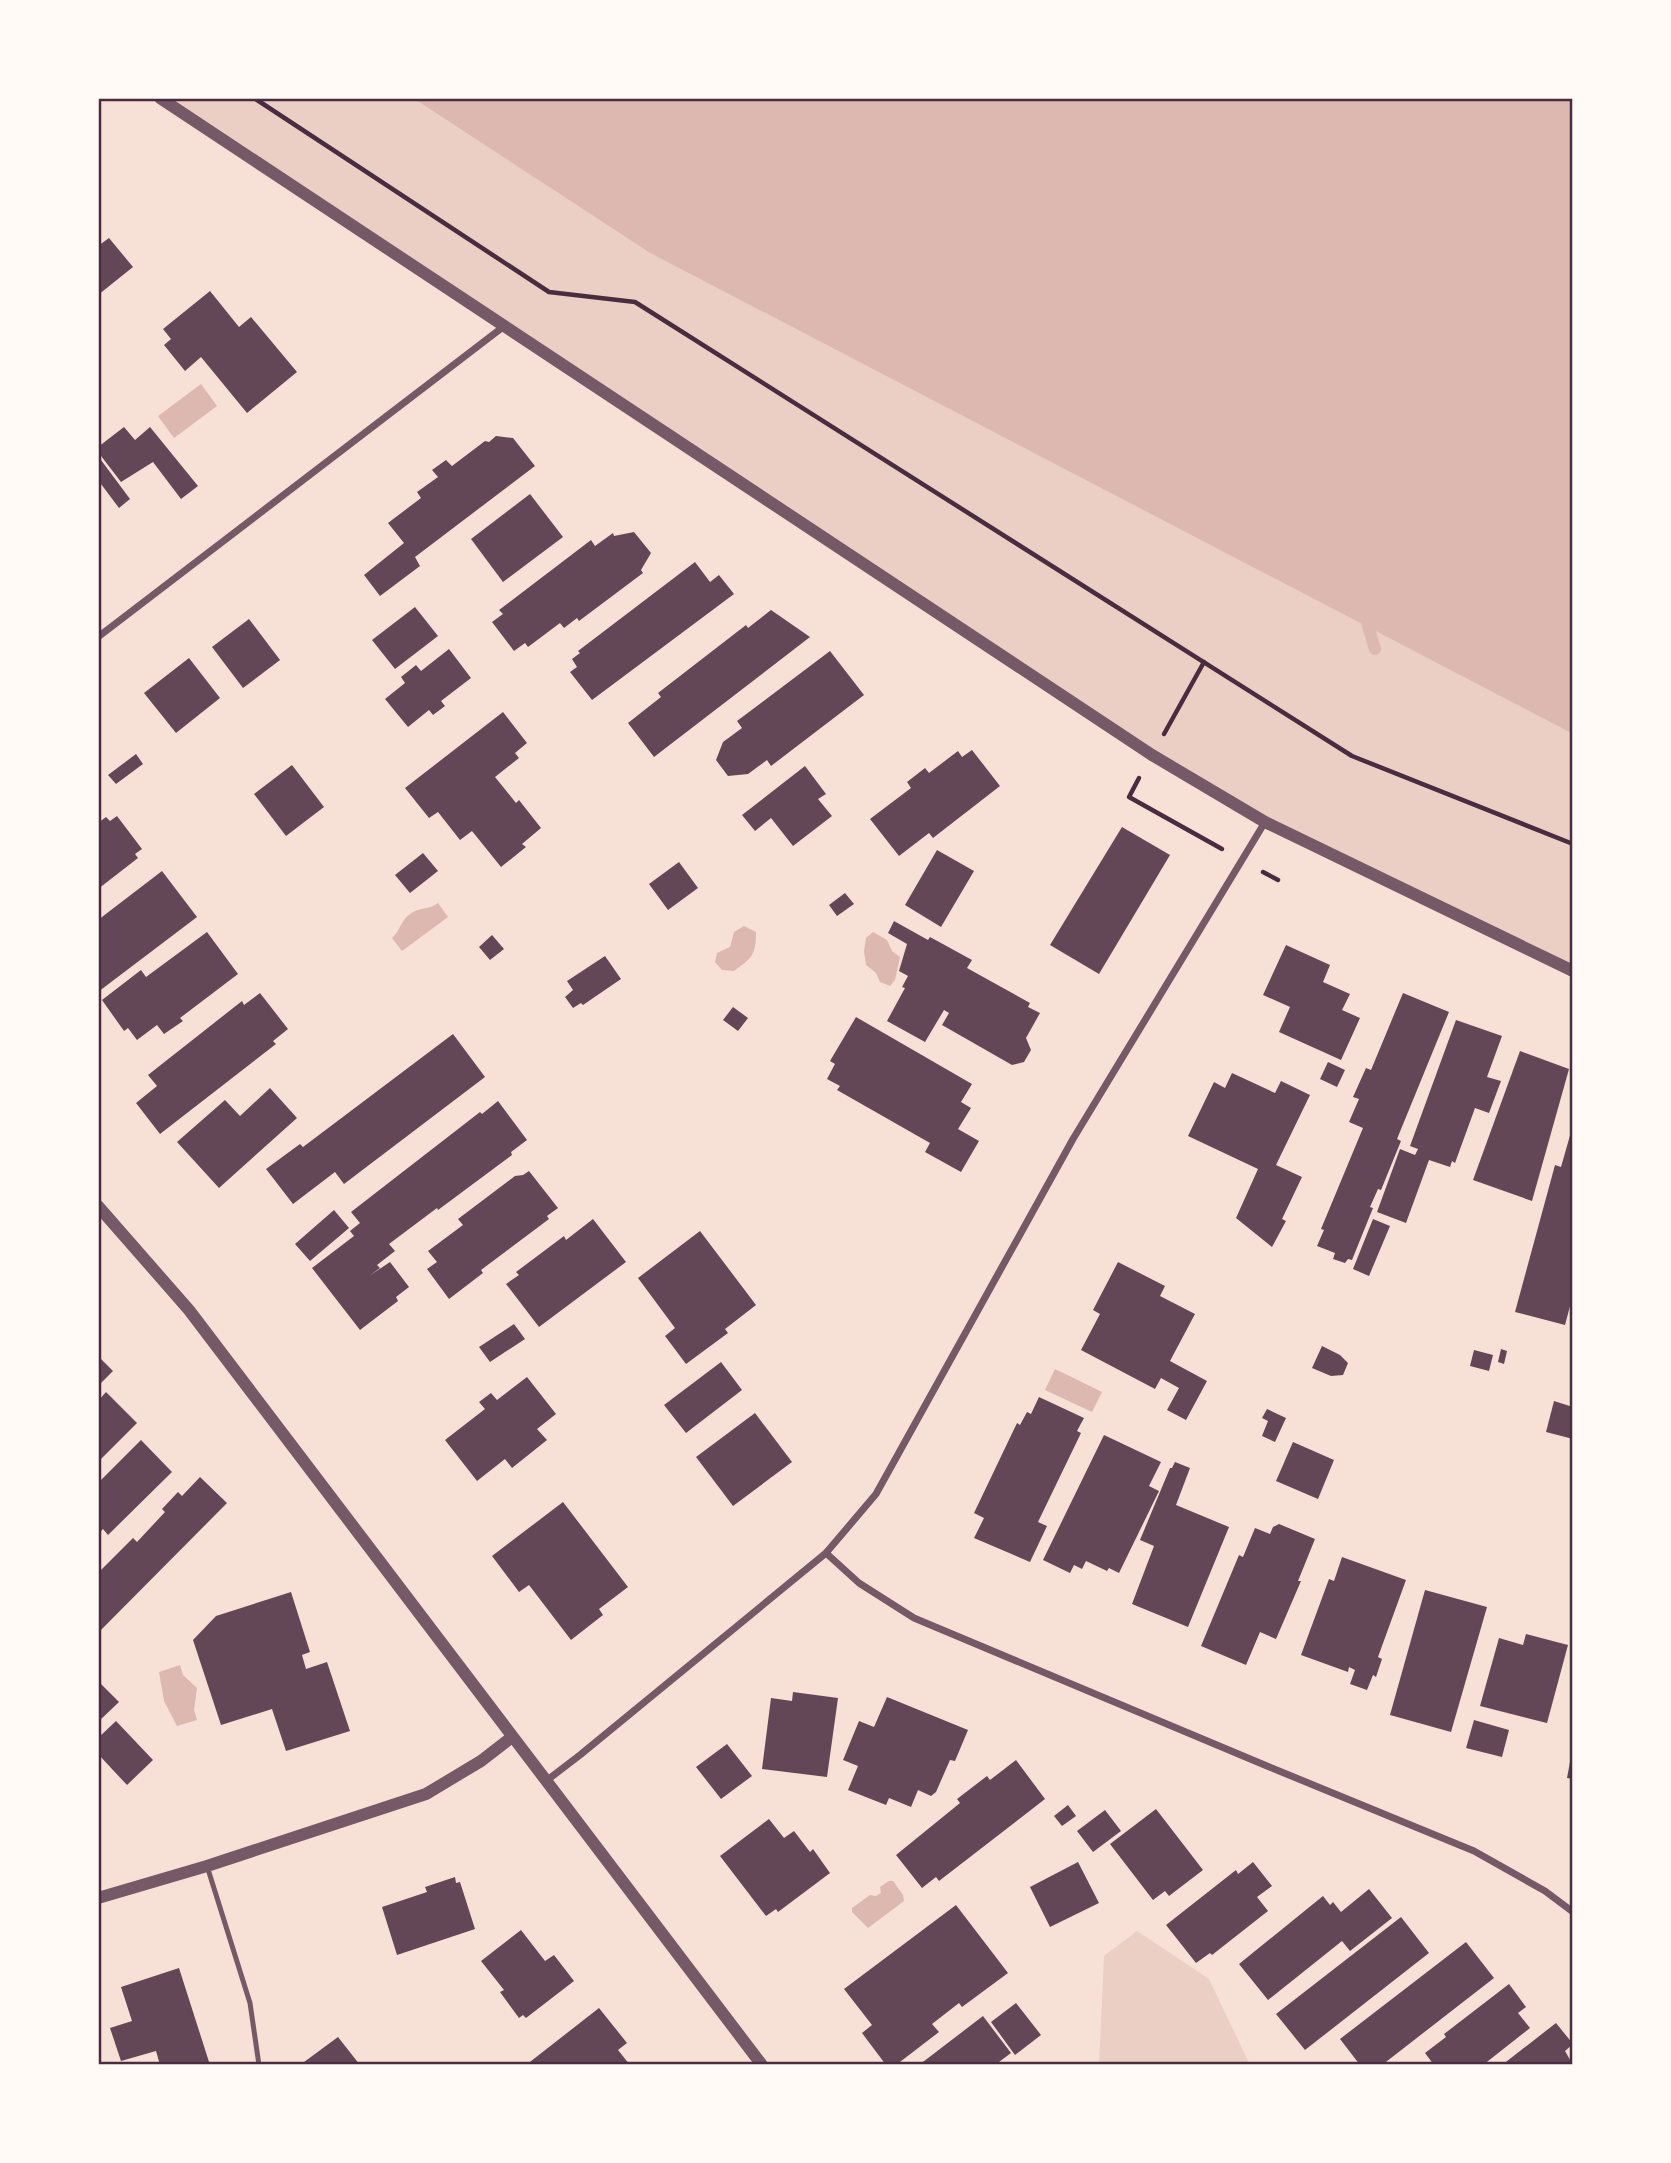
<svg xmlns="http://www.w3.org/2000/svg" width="1671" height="2163" font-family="Jost,sans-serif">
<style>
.green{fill:#ebcfc5}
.water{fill:#dcb8b0}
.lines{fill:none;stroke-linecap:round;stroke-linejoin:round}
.stream{stroke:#dcb8b0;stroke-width:12}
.building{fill:#644757}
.path{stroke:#4a2c40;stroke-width:4.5}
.service{stroke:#755966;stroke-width:5}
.minor{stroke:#755966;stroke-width:7}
.tertiary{stroke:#755966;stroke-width:12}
.neatline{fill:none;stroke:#4a2c40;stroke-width:2.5}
</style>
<rect width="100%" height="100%" fill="#f7e1d7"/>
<g class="green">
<path d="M160 98H413L650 253 1573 734V971L1265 822Z"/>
<path d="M1137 1931 1209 1979 1250 2065H1099L1104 1956Z"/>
</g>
<g class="water">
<path d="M413 98H1573V734L650 253Z"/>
<path d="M201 384 217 406 174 438 158 416Z"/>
<path d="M438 903 448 917 402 951 392 938C400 931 401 920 410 914 419 907 429 910 438 903Z"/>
<path d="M744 926 756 932C756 955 752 958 734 971L722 970 715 962 717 953 730 947 734 932Z"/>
<path d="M873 932 887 940 892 951 900 957 895 980 890 986 880 982 876 973 866 965 864 951 866 938Z"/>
<path d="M1055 1369 1102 1392 1092 1412 1045 1390Z"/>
<path d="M180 1665 183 1675 197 1688 194 1710 197 1720 177 1726 164 1701 159 1672Z"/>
<path d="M889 1881H893L903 1895 904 1901 868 1928 852 1912V1908L870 1895 876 1896 881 1893 880 1887Z"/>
</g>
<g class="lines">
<path class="stream" d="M1364 613 1375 649"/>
</g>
<g class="building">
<path d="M109 238 133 267 98 295V246Z"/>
<path d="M210 291 239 327 251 317 297 372 247 413 201 357 185 371 164 345 171 339 163 329Z"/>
<path d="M124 427 135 440 150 427 198 486 181 499 153 462 121 482 98 452V447Z"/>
<path d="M496 436 513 438 535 466 415 557 420 566 380 596 364 575 404 543 388 523 421 498 417 492 438 477 432 470 446 460 452 466 485 441 489 442Z"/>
<path d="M101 460 130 499 119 508 98 480V462Z"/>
<path d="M530 494 563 537 503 582 471 539Z"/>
<path d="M634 532 651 553 641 570 643 573 579 621 577 618 564 628 560 623 528 647 525 643 514 651 492 622 503 614 499 610 591 540 595 546 613 533 614 536Z"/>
<path d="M695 562 710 582 719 575 734 594 592 700 570 672 577 667 572 659 580 653 578 651Z"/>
<path d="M415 607 438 636 395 669 372 640Z"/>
<path d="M771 610 810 637 654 757 628 723 661 697 658 693 746 625 748 628Z"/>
<path d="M249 619 280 660 243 688 212 647Z"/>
<path d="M449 649 471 678 441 701 445 706 433 715 429 710 408 727 385 699 405 683 401 677 416 665 421 671Z"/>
<path d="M830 651 864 695 771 766 767 760 748 774 728 776 716 760 723 742 742 728 737 721Z"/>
<path d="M189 658 220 698 176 733 144 693Z"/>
<path d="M503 712 527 743 515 753 519 758 495 777 516 803 519 800 541 828 522 844 526 847 501 867 472 831 460 840 438 812 429 818 405 788Z"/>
<path d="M972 750 1000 786 933 838 929 833 899 856 870 819 911 788 907 782 925 768 929 773 958 751 962 757Z"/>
<path d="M136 754 143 764 116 784 108 775Z"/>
<path d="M292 765 324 807 286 836 254 794Z"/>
<path d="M805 766 826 794 818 799 832 816 793 846 771 818 755 831 742 815Z"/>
<path d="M117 816 142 849 135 854 138 858 98 889V823L106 817 110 821Z"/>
<path d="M1122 827 1170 855 1099 974 1050 945Z"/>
<path d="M937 850 974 871 941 927 905 905Z"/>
<path d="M423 853 438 871 410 893 395 875Z"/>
<path d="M679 862 698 888 668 910 649 884Z"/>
<path d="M162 871 197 917 98 992V920Z"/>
<path d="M845 893 854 904 837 916 829 905Z"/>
<path d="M894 921 928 940 930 937 972 960 967 968 1030 1003 1028 1007 1040 1013 1026 1038 1031 1050 1024 1062 1012 1065 942 1025 949 1013 944 1010 925 1042 887 1021 905 988 902 987 908 976 899 971 907 944 888 933Z"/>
<path d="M207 932 238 974 180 1018 183 1021 164 1034 157 1025 137 1040 128 1028 124 1031 102 1000 141 970 146 977Z"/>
<path d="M492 935 504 949 490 960 479 947Z"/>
<path d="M1286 945 1330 965 1323 982 1350 994 1342 1010 1360 1018 1341 1060 1279 1032 1290 1007 1263 995Z"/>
<path d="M605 956 621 979 583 1005 581 1003 573 1008 565 997 573 990 567 981Z"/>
<path d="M260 993 288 1029 273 1041 276 1044 160 1134 136 1103 157 1086 148 1075 242 1001 244 1005Z"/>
<path d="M1403 993 1449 1012 1397 1139 1401 1141 1381 1190 1378 1189 1370 1207 1373 1208 1352 1260 1348 1259 1345 1263 1333 1259 1335 1253 1317 1246 1324 1230 1321 1229 1363 1128 1349 1122 1359 1099 1353 1097 1366 1068 1371 1070Z"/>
<path d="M733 1007 748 1018 738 1031 723 1020Z"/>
<path d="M856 1017 972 1084 961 1102 971 1108 958 1129 979 1141 961 1172 925 1152 930 1143 837 1090 840 1086 827 1079 835 1064 830 1061Z"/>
<path d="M1456 1020 1502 1036 1487 1077 1501 1081 1489 1113 1475 1108 1455 1163 1452 1161 1450 1167 1429 1160 1406 1223 1377 1212 1400 1149 1415 1155 1418 1149 1410 1146Z"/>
<path d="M453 1034 485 1077 344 1184 335 1172 293 1204 266 1169 300 1144 303 1147Z"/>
<path d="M1520 1051 1569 1069 1532 1201 1473 1180Z"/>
<path d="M1328 1062 1345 1070 1337 1087 1320 1079Z"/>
<path d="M1232 1073 1275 1093 1281 1081 1310 1095 1276 1165 1302 1177 1282 1219 1286 1221 1272 1247 1236 1218 1258 1169 1188 1136 1214 1082 1225 1088Z"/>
<path d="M270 1088 297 1118 219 1188 177 1142 225 1100 240 1116Z"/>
<path d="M498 1101 527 1140 511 1152 512 1155 438 1210 437 1208 389 1244 395 1251 377 1265 380 1268 369 1276 390 1262 409 1287 396 1297 398 1301 360 1330 312 1268 354 1236 350 1231 360 1223 351 1212 480 1112 482 1114Z"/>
<path d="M1573 1125V1295L1565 1325 1515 1312 1555 1165 1561 1167Z"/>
<path d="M529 1171 558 1208 547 1216 549 1219 481 1270 483 1273 449 1299 427 1269 437 1262 428 1251 463 1225 458 1219 515 1176 523 1175Z"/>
<path d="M334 1210 349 1228 310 1261 295 1244Z"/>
<path d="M593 1219 626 1262 539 1327 506 1284 519 1275 516 1272 564 1236 566 1240Z"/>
<path d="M1373 1219 1390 1226 1369 1276 1353 1269Z"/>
<path d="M700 1231 756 1305 725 1329 728 1333 686 1364 665 1336 675 1328 638 1278Z"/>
<path d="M1118 1262 1165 1286 1160 1296 1195 1314 1170 1361 1207 1381 1186 1420 1167 1410 1179 1388 1161 1378 1155 1389 1081 1350 1100 1314 1093 1310Z"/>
<path d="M514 1324 525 1339 490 1362 479 1347Z"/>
<path d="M1322 1346 1340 1355 1348 1363 1343 1375 1331 1376 1312 1368Z"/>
<path d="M1501 1349 1507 1351 1504 1364 1498 1362Z"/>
<path d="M1474 1350 1493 1355 1489 1371 1470 1366Z"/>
<path d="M98 1356 113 1371 98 1386Z"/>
<path d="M721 1362 742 1390 686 1433 664 1405Z"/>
<path d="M527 1377 556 1414 537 1429 547 1440 512 1468 505 1459 477 1481 445 1440 485 1409 479 1402 491 1393 497 1400Z"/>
<path d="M106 1392 137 1423 98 1462V1401Z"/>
<path d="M1039 1397 1084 1418 1077 1431 1081 1433 1038 1522 1047 1526 1030 1562 974 1538 984 1518 974 1513 1017 1423 1020 1425 1027 1412 1031 1414Z"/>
<path d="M1554 1401 1573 1407V1439L1546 1432Z"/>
<path d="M1267 1409 1286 1418 1275 1442 1262 1436 1268 1421 1262 1418Z"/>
<path d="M755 1413 792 1462 733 1506 696 1457Z"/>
<path d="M1104 1435 1161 1462 1149 1486 1159 1491 1119 1573 1109 1568 1107 1571 1086 1561 1082 1569 1074 1565 1070 1573 1043 1560Z"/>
<path d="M141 1440 172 1472 108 1535 103 1529 98 1534V1483Z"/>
<path d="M1293 1442 1334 1460 1318 1499 1276 1481Z"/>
<path d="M1175 1462 1190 1468 1176 1505 1229 1527 1188 1627 1132 1604 1154 1546 1140 1540 1170 1468H1172Z"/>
<path d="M200 1477 227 1503 98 1633V1573L133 1538 137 1542 165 1512 162 1509 178 1492 182 1496Z"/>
<path d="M563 1502 628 1587 599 1609 603 1615 571 1640 529 1585 519 1592 492 1556Z"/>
<path d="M1279 1524 1315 1539 1298 1581H1301L1276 1639 1260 1632 1246 1665 1201 1646 1239 1555 1243 1557 1255 1528 1270 1534 1273 1527Z"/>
<path d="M1342 1557 1406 1580 1378 1657 1382 1659 1376 1677 1373 1675 1367 1690 1350 1684 1355 1670 1349 1667 1348 1672 1301 1655 1329 1579 1334 1581Z"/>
<path d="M1425 1590 1487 1607 1451 1732 1390 1715Z"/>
<path d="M291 1592 310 1652 302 1655 306 1669 327 1662 350 1731 286 1751 272 1709 221 1725 193 1640 216 1616Z"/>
<path d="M1526 1634 1568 1645 1547 1723 1480 1706 1499 1638 1523 1645Z"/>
<path d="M98 1681 119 1702 98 1722Z"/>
<path d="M793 1692 838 1698 827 1777 762 1769 771 1698 792 1701Z"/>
<path d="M887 1697 968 1730 955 1761 950 1760 936 1792 931 1796 918 1790 911 1807 889 1798 886 1805 848 1790 858 1766 843 1760 859 1721 874 1727Z"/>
<path d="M1474 1720 1509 1730 1502 1757 1466 1748Z"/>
<path d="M116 1721 153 1760 127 1785 98 1754V1738Z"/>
<path d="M727 1744 752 1776 721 1799 696 1767Z"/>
<path d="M1572 1751H1573V1779L1567 1778Z"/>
<path d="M1016 1760 1045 1799 939 1881 936 1877 922 1888 896 1855 960 1803 957 1799 987 1776 990 1780Z"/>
<path d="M1068 1805 1076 1816 1062 1826 1054 1816Z"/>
<path d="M1156 1809 1203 1870 1169 1896 1165 1891 1153 1900 1110 1844Z"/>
<path d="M1105 1810 1121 1831 1093 1852 1077 1831Z"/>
<path d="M769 1819 784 1838 794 1831 810 1852 813 1849 830 1873 778 1912 776 1909 766 1916 720 1856Z"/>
<path d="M1078 1862 1099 1903 1050 1927 1030 1887Z"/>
<path d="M1253 1862 1272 1886 1257 1897 1268 1911 1212 1955 1210 1953 1196 1963 1166 1925 1236 1870 1238 1874Z"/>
<path d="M455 1877 456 1883 460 1882 475 1929 397 1955 382 1907 427 1892 425 1887Z"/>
<path d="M1369 1889 1392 1918 1350 1951 1342 1941 1268 2000 1239 1964 1323 1896 1330 1905 1333 1902 1341 1912Z"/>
<path d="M956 1905 1008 1973 962 2007 959 2003 932 2024 939 2032 896 2065H886L862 2033 872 2025 844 1989Z"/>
<path d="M1401 1917 1429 1953 1305 2050 1276 2014Z"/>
<path d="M521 1930 545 1961 554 1955 574 1981 526 2018 523 2015 519 2018 500 1992 504 1990 481 1961Z"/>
<path d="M1466 1942 1494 1978 1382 2065H1360L1340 2039Z"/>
<path d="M179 1968 210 2065H160L156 2051 121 2061 110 2028 132 2021 121 1987Z"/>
<path d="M1509 1984 1526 2007 1518 2013 1530 2028 1483 2065H1434L1425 2053 1446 2037 1444 2034Z"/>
<path d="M1016 2003 1041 2035 1015 2055 991 2022Z"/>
<path d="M599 2008 627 2043 618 2050 630 2065H526Z"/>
<path d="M983 2016 1011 2053 995 2065H919Z"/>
<path d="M1556 2023 1573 2044 1565 2051 1573 2065H1502Z"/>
<path d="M338 2037 360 2065H300Z"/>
</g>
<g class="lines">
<g class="path">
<path d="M254 98 549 292 635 302 1352 756 1573 844"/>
<path d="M1164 734 1204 662"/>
<path d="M1139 778 1129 797 1222 849"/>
<path d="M1263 872 1278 880"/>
</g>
<path class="service" d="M207 1866 250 2003 259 2065"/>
<g class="minor">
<path d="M98 637 503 327"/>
<path d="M826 1553 859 1583 914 1618 1267 1766 1474 1851 1545 1891 1573 1912"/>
<path d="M546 1781 580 1755 826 1553 876 1494 1073 1139 1265 822"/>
</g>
<g class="tertiary">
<path d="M160 98 1152 755 1265 822 1573 971"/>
<path d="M98 1206 189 1310 762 2065"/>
<path d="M98 1898 207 1866 426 1794 481 1761 512 1737"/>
</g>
</g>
<rect width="1671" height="2163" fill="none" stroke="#fffaf5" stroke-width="200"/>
<rect x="100" y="100" width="1471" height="1963" class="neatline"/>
</svg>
